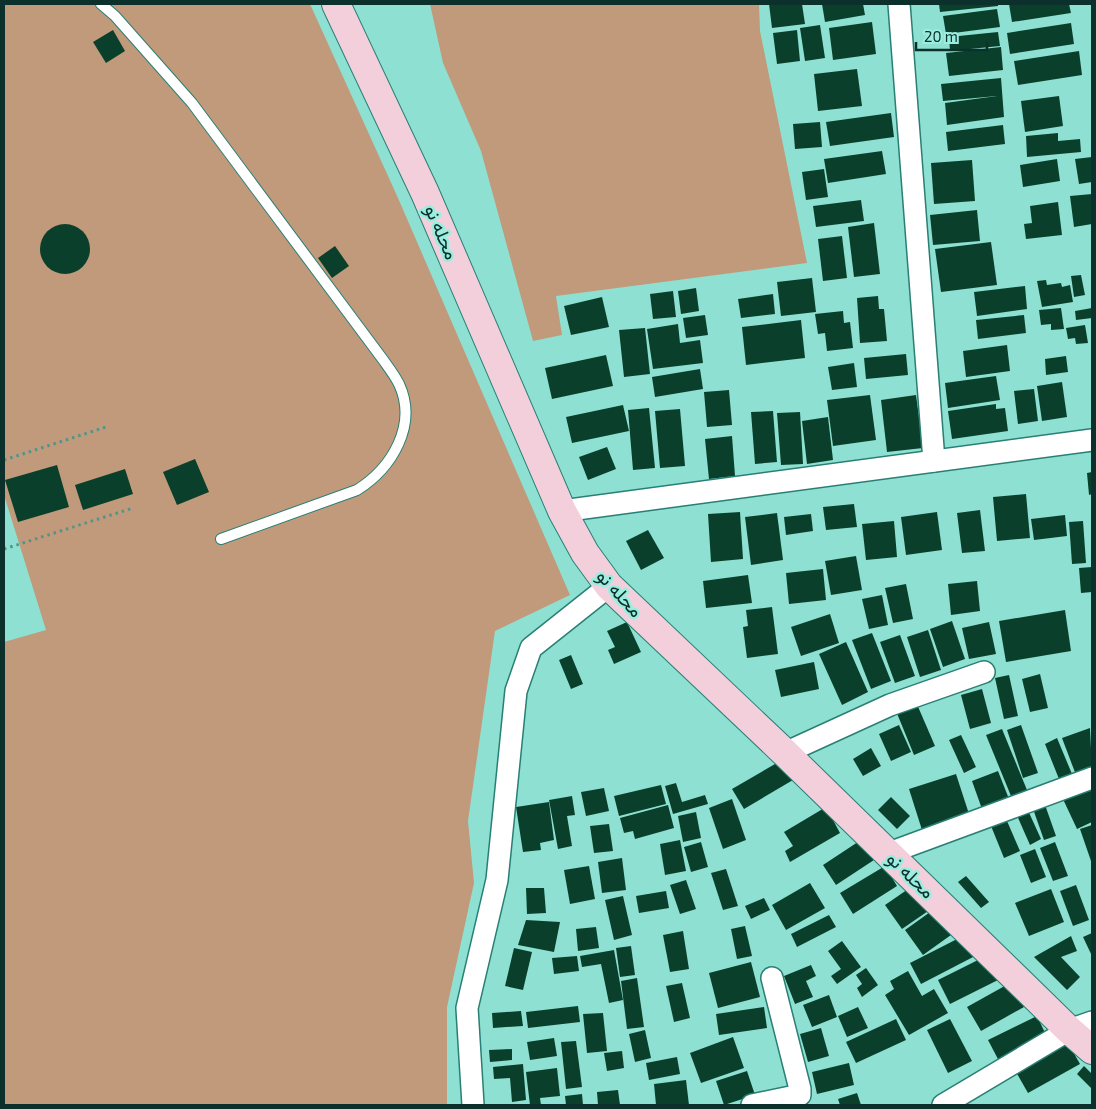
<svg xmlns="http://www.w3.org/2000/svg" width="1096" height="1109" font-family="'Exo 2',Vazirmatn,sans-serif">
<style>
.green{fill:#c09a7b}
.building{fill:#0a402b}
.lines{fill:none;stroke-linecap:round;stroke-linejoin:round}
.lane-casing{stroke:#297f73;stroke-width:12}
.street-casing{stroke:#297f73;stroke-width:24}
.secondary-casing{stroke:#297f73;stroke-width:30}
.path{stroke:#559389;stroke-width:3;stroke-dasharray:2.5 4;stroke-linecap:butt}
.lane{stroke:#fff;stroke-width:10}
.street{stroke:#fff;stroke-width:21}
.secondary{stroke:#f2cfdb;stroke-width:28}
.labels{text-anchor:middle;stroke-width:5;stroke-linejoin:round;paint-order:stroke}
.street-label{font-size:19px;fill:#0c302b;stroke:#9beedf}
</style>
<rect width="100%" height="100%" fill="#8ee1d2"/>
<g class="green">
<path d="M4 4H310L398 198 570 595 495 631 468 821 474 883 447 1007V1105H4V642L46 630 4 495Z"/>
<path d="M430 4H759L760 31 807 263 556 296 562 335 533 341 481 151 443 63Z"/>
</g>
<g class="building">
<path d="M769 4H802L805 24 772 28Z"/>
<path d="M822 4H863L865 15 825 22Z"/>
<path d="M939 4H998V6L940 12Z"/>
<path d="M1009 4H1069L1071 13 1012 22Z"/>
<path d="M997 9 1000 27 946 34 943 16Z"/>
<path d="M872 22 876 54 833 60 829 28Z"/>
<path d="M1071 23 1074 44 1010 54 1007 33Z"/>
<path d="M820 25 825 58 805 61 800 28Z"/>
<path d="M113 30 125 51 106 63 93 42Z"/>
<path d="M797 30 800 61 777 64 773 33Z"/>
<path d="M998 32 1000 46 950 51 949 37Z"/>
<path d="M1001 47 1003 70 949 76 946 53Z"/>
<path d="M1079 51 1082 75 1018 85 1014 61Z"/>
<path d="M857 69 862 106 818 111 814 74Z"/>
<path d="M1001 78 1004 117 947 125 945 103 997 96 943 101 941 84Z"/>
<path d="M1059 96 1063 126 1025 132 1021 101Z"/>
<path d="M891 113 894 137 830 146 826 122Z"/>
<path d="M820 122 822 147 795 149 793 124Z"/>
<path d="M1003 125 1005 144 948 151 946 132Z"/>
<path d="M1058 133V141L1080 139 1081 152 1027 157 1026 136Z"/>
<path d="M882 151 886 174 828 183 824 159Z"/>
<path d="M1092 157V182L1079 184 1075 159Z"/>
<path d="M1057 159 1060 181 1023 187 1020 165Z"/>
<path d="M972 160 975 201 934 204 931 163Z"/>
<path d="M824 169 828 197 806 200 802 172Z"/>
<path d="M1092 194V224L1074 227 1070 196Z"/>
<path d="M861 200 864 221 816 227 813 206Z"/>
<path d="M1058 202 1062 235 1026 239 1024 224 1032 223 1030 206Z"/>
<path d="M977 210 980 241 933 245 930 215Z"/>
<path d="M874 223 880 274 854 277 848 227Z"/>
<circle cx="65" cy="249" r="25"/>
<path d="M842 236 847 278 823 281 818 239Z"/>
<path d="M991 242 997 285 941 292 935 249Z"/>
<path d="M335 246 349 266 332 278 318 258Z"/>
<path d="M1081 275 1085 295 1074 297 1071 276Z"/>
<path d="M812 278 816 312 781 316 777 282Z"/>
<path d="M1046 280 1047 285 1061 283 1062 287 1070 285 1073 302 1042 307 1037 281Z"/>
<path d="M1025 286 1027 309 977 316 974 292Z"/>
<path d="M696 288 699 311 681 314 678 291Z"/>
<path d="M673 291 676 317 653 319 650 294Z"/>
<path d="M773 294 775 314 741 318 738 299Z"/>
<path d="M878 296 879 309H884L887 341 860 343 857 298Z"/>
<path d="M602 297 609 327 571 335 564 306Z"/>
<path d="M1061 308 1064 329 1051 330V324L1041 325 1039 310Z"/>
<path d="M1092 308V318L1076 320 1075 311Z"/>
<path d="M843 311 844 323 850 322 853 348 827 351 825 333 818 334 815 314Z"/>
<path d="M705 315 708 335 686 338 683 318Z"/>
<path d="M1024 315 1026 333 978 339 976 320Z"/>
<path d="M801 320 805 358 746 365 742 327Z"/>
<path d="M678 324 680 343 700 340 703 363 653 369 647 329Z"/>
<path d="M1085 325 1088 343 1076 344 1075 338 1068 339 1066 328Z"/>
<path d="M645 328 650 374 624 377 619 330Z"/>
<path d="M1007 345 1010 371 966 377 963 351Z"/>
<path d="M906 354 908 375 866 379 864 358Z"/>
<path d="M606 355 613 386 552 399 545 368Z"/>
<path d="M1066 356 1068 372 1046 375 1045 359Z"/>
<path d="M854 363 857 387 832 390 828 367Z"/>
<path d="M700 369 703 389 655 397 652 377Z"/>
<path d="M996 376 1000 400 948 408 945 383Z"/>
<path d="M1062 382 1067 417 1042 421 1037 386Z"/>
<path d="M1034 389 1038 421 1018 424 1014 391Z"/>
<path d="M729 390 732 425 707 427 704 392Z"/>
<path d="M870 395 876 440 833 446 827 400Z"/>
<path d="M916 395 923 448 887 452 881 400Z"/>
<path d="M996 404V409L1005 408 1008 431 952 439 948 411Z"/>
<path d="M623 405 629 431 572 443 566 417Z"/>
<path d="M649 408 655 468 633 470 628 410Z"/>
<path d="M680 409 685 466 660 468 655 411Z"/>
<path d="M773 411 777 462 755 464 751 412Z"/>
<path d="M800 412 803 464 781 465 777 413Z"/>
<path d="M828 417 833 460 807 464 802 421Z"/>
<path d="M732 436 735 476 709 479 705 439Z"/>
<path d="M607 447 616 469 588 480 579 457Z"/>
<path d="M195 459 209 492 177 505 163 472Z"/>
<path d="M57 465 69 507 18 522 5 480Z"/>
<path d="M125 469 133 494 83 510 75 485Z"/>
<path d="M1092 472V494L1089 495 1087 473Z"/>
<path d="M1026 494 1030 538 997 541 993 497Z"/>
<path d="M854 504 857 527 826 530 823 507Z"/>
<path d="M980 510 985 551 962 553 957 513Z"/>
<path d="M740 512 743 559 711 562 708 514Z"/>
<path d="M937 512 942 550 906 555 901 517Z"/>
<path d="M777 513 783 560 751 565 745 517Z"/>
<path d="M811 514 813 531 786 535 784 517Z"/>
<path d="M1065 515 1067 536 1034 540 1031 519Z"/>
<path d="M894 521 897 557 866 560 862 524Z"/>
<path d="M1083 521 1086 563 1072 564 1069 522Z"/>
<path d="M648 530 664 558 641 570 626 541Z"/>
<path d="M856 556 862 590 831 595 825 561Z"/>
<path d="M1092 567V592L1081 593 1079 568Z"/>
<path d="M823 569 826 600 789 604 786 573Z"/>
<path d="M748 575 752 603 706 608 703 581Z"/>
<path d="M977 581 980 611 951 615 948 584Z"/>
<path d="M906 584 913 619 893 623 885 588Z"/>
<path d="M882 595 888 625 869 629 862 599Z"/>
<path d="M772 607 778 654 747 658 743 627 748 626 746 610Z"/>
<path d="M1065 610 1071 651 1006 662 999 621Z"/>
<path d="M830 614 839 643 801 656 791 627Z"/>
<path d="M952 621 965 659 943 667 930 629Z"/>
<path d="M627 622 641 652 614 664 608 650 615 647 607 631Z"/>
<path d="M989 622 996 654 969 659 962 628Z"/>
<path d="M928 630 941 670 920 677 907 637Z"/>
<path d="M872 633 891 681 871 689 852 640Z"/>
<path d="M900 635 915 676 895 683 880 642Z"/>
<path d="M846 642 868 692 842 705 819 654Z"/>
<path d="M571 655 583 684 571 689 559 660Z"/>
<path d="M814 662 819 689 781 697 775 670Z"/>
<path d="M1040 674 1048 708 1030 712 1022 679Z"/>
<path d="M1009 675 1018 716 1004 719 995 678Z"/>
<path d="M982 689 991 723 970 729 961 695Z"/>
<path d="M916 702 935 746 914 755 896 711Z"/>
<path d="M899 725 911 752 891 761 879 734Z"/>
<path d="M1021 725 1038 773 1023 778 1007 730Z"/>
<path d="M1090 728 1092 769 1076 775 1062 738Z"/>
<path d="M1002 729 1027 790 1011 796 986 735Z"/>
<path d="M961 735 976 767 964 773 949 740Z"/>
<path d="M1057 738 1072 774 1059 779 1045 744Z"/>
<path d="M871 748 881 766 863 776 853 759Z"/>
<path d="M782 760 793 780 744 809 732 789Z"/>
<path d="M998 771 1009 799 982 809 972 781Z"/>
<path d="M956 774 969 814 922 830 909 789Z"/>
<path d="M676 783 682 802 705 795 708 804 673 814 665 786Z"/>
<path d="M1092 783V822L1077 829 1062 797Z"/>
<path d="M661 785 666 804 619 816 614 796Z"/>
<path d="M604 788 609 811 586 816 581 792Z"/>
<path d="M572 796 575 815 567 816 572 846 558 849 549 800Z"/>
<path d="M891 797 910 816 897 829 878 810Z"/>
<path d="M732 799 746 840 723 849 709 808Z"/>
<path d="M549 802 554 840 540 843 541 850 523 852 516 807Z"/>
<path d="M1044 802 1056 836 1044 840 1032 806Z"/>
<path d="M668 805 674 828 635 839 633 831 624 833 620 818Z"/>
<path d="M1026 806 1041 839 1030 845 1015 811Z"/>
<path d="M826 807 840 833 790 862 785 851 793 846 784 832Z"/>
<path d="M696 812 701 838 683 842 678 816Z"/>
<path d="M1004 814 1020 851 1004 858 989 821Z"/>
<path d="M609 824 613 851 594 853 590 826Z"/>
<path d="M1092 825V864L1080 829Z"/>
<path d="M864 838 877 858 836 885 823 865Z"/>
<path d="M680 840 686 871 665 875 660 844Z"/>
<path d="M701 842 708 867 691 872 684 847Z"/>
<path d="M1055 842 1068 876 1053 881 1040 848Z"/>
<path d="M1035 849 1046 877 1031 883 1020 855Z"/>
<path d="M622 858 626 890 602 893 598 862Z"/>
<path d="M589 866 595 899 570 904 564 870Z"/>
<path d="M885 866 897 886 853 914 840 893Z"/>
<path d="M726 869 738 906 723 910 711 873Z"/>
<path d="M966 876 989 902 981 908 958 882Z"/>
<path d="M686 880 696 909 680 914 670 885Z"/>
<path d="M810 883 825 908 786 930 772 905Z"/>
<path d="M914 885 931 909 902 929 885 905Z"/>
<path d="M1076 885 1089 920 1073 926 1060 891Z"/>
<path d="M526 888H544L546 913 527 914Z"/>
<path d="M1051 889 1064 922 1029 936 1015 903Z"/>
<path d="M666 891 669 908 639 913 636 896Z"/>
<path d="M623 896 632 935 614 940 605 900Z"/>
<path d="M764 898 770 910 751 919 745 906Z"/>
<path d="M933 910 951 935 923 955 905 930Z"/>
<path d="M829 915 836 927 797 947 791 934Z"/>
<path d="M526 920 560 922 554 952 518 945Z"/>
<path d="M745 926 752 956 737 959 731 929Z"/>
<path d="M596 927 599 948 578 951 576 929Z"/>
<path d="M683 931 689 969 670 972 663 935Z"/>
<path d="M1092 933V956L1083 937Z"/>
<path d="M965 935 975 956 921 984 910 963Z"/>
<path d="M1071 936 1077 951 1061 957 1080 977 1067 990 1034 957Z"/>
<path d="M842 941 861 967 837 984 831 976 841 969 828 951Z"/>
<path d="M631 946 635 975 620 977 616 948Z"/>
<path d="M514 948 532 952 523 990 505 986Z"/>
<path d="M614 950 623 1000 609 1003 601 964 582 967 580 956Z"/>
<path d="M577 956 579 971 554 974 552 958Z"/>
<path d="M986 956 998 980 950 1004 938 980Z"/>
<path d="M751 962 760 997 718 1008 709 973Z"/>
<path d="M811 965 816 976 806 981 813 997 795 1004 784 976Z"/>
<path d="M866 968 878 985 862 997 857 988 862 984 856 975Z"/>
<path d="M908 971 922 996 934 989 948 1013 909 1035 885 995 894 989 890 981Z"/>
<path d="M637 978 644 1027 627 1029 621 981Z"/>
<path d="M682 983 690 1018 674 1022 666 986Z"/>
<path d="M1010 983 1024 1007 981 1031 967 1007Z"/>
<path d="M829 995 837 1017 812 1027 803 1005Z"/>
<path d="M578 1006 580 1022 528 1028 526 1012Z"/>
<path d="M764 1007 767 1028 719 1035 716 1014Z"/>
<path d="M858 1007 868 1028 847 1037 838 1016Z"/>
<path d="M521 1011 523 1026 493 1028 492 1013Z"/>
<path d="M603 1013 607 1051 587 1053 583 1014Z"/>
<path d="M1037 1016 1047 1037 999 1061 988 1040Z"/>
<path d="M896 1019 906 1040 856 1063 846 1042Z"/>
<path d="M950 1019 972 1061 948 1073 927 1030Z"/>
<path d="M821 1028 829 1056 808 1062 800 1034Z"/>
<path d="M645 1030 651 1058 635 1062 629 1034Z"/>
<path d="M733 1037 744 1068 701 1083 690 1053Z"/>
<path d="M554 1038 557 1056 530 1060 527 1042Z"/>
<path d="M576 1041 582 1087 566 1089 561 1042Z"/>
<path d="M1068 1043 1080 1064 1028 1093 1016 1072Z"/>
<path d="M512 1049V1060L490 1062 489 1050Z"/>
<path d="M622 1051 624 1068 607 1071 604 1053Z"/>
<path d="M677 1057 680 1074 649 1080 646 1063Z"/>
<path d="M849 1063 854 1085 817 1094 812 1072Z"/>
<path d="M523 1064 526 1100 512 1102 510 1078 494 1079 493 1067Z"/>
<path d="M1084 1066 1092 1074V1089L1077 1074Z"/>
<path d="M557 1068 560 1096 540 1098 541 1105H530L526 1072Z"/>
<path d="M747 1071 755 1095 724 1105 716 1081Z"/>
<path d="M686 1080 689 1105H656L654 1084Z"/>
<path d="M618 1090 620 1105H598L597 1092Z"/>
<path d="M857 1093 861 1105H840L838 1099Z"/>
<path d="M582 1094 583 1105H566L565 1096Z"/>
</g>
<g class="lines">
<g class="lane-casing">
<path id="lane" d="M101 4 115 16 192 103 384 361C389 368 395 376 399 384 418 425 392 468 357 490L221 539"/>
</g>
<g class="street-casing">
<g id="street">
<path d="M899 4 934 461"/>
<path d="M562 511 1092 440"/>
<path d="M785 753 890 705 984 672"/>
<path d="M889 853 1092 778"/>
<path d="M473 1105 467 1008 497 880 516 691 531 648 609 586"/>
<path d="M752 1105 800 1095V1089L772 978"/>
<path d="M943 1105 1069 1030 1092 1022"/>
</g>
</g>
<g class="secondary-casing">
<path id="secondary" d="M336 4 425 193 562 511 585 553 609 586 785 753 1069 1030 1092 1050"/>
</g>
<g class="path">
<path d="M4 460 109 426"/>
<path d="M4 549 133 508"/>
</g>
<use href="#lane" class="lane"/>
<use href="#street" class="street"/>
<use href="#secondary" class="secondary"/>
</g>
<g class="labels">
<g class="street-label">
<text transform="translate(442 232) rotate(67)" y="7">محله نو</text>
<text transform="translate(620 593) rotate(47)" y="7">محله نو</text>
<text transform="translate(911 875) rotate(44)" y="7">محله نو</text>
</g>
</g>
<rect width="1096" height="1109" fill="none" stroke="#0c302b" stroke-width="10"/>
<path d="M916 42v8h71v-8" fill="none" stroke="#0c302b" stroke-width="2.5"/>
<text x="924" y="42" font-size="15" fill="#0c302b" stroke="#9beedf" stroke-width="4" paint-order="stroke">20 m</text>
</svg>
